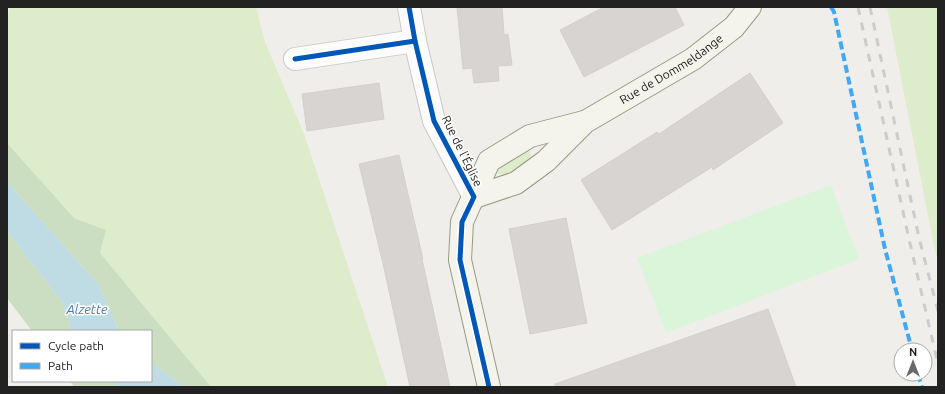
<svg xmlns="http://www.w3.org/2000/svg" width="945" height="394" font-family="Ubuntu,sans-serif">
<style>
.grass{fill:#ddeccb}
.forest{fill:#cbdec1}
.park{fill:#daf5da}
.water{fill:#bfdbe3}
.building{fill:#d7d4d2;stroke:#d3d0cc}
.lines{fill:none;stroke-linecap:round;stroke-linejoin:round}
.street-casing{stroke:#c9c8c7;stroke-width:24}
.secondary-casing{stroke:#999a82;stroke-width:24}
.street{stroke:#fdfcfc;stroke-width:22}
.secondary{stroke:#f4f4ed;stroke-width:22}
.rail{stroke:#ccc;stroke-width:3;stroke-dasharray:8 8;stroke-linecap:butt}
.quiet{stroke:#3fa9f5;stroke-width:4;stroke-dasharray:8 4;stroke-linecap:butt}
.cycleway-casing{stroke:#fff;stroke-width:8}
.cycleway{stroke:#0057b8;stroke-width:5}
.labels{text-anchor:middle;stroke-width:3;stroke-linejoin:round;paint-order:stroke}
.street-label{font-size:12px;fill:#222;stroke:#fff}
.water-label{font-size:13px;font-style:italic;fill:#4a7aab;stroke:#fff}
</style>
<rect width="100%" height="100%" fill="#f0eeeb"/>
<g class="grass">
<path d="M10 7H256L265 42 304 134 388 387H211L100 253 106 230 74 218 7 143V20Z"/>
<path d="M887 7H938V261L934 246Z"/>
<path d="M523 150H529L532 158 512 175 496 174 494 167Z"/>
</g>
<g class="forest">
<path d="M7 143 74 218 106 230 100 253 211 387H184L151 362V331H119L99 285 7 182Z"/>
<path d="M7 231 62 302 72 331H32L7 298Z"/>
<path d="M70 381H111L118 387H74Z"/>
</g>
<path class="park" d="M831 185 859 259 666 333 637 258Z"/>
<g class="water">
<path d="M7 182 99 285 119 331H72L62 302 7 231Z"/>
<path d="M151 362 184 387H118L111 381H151Z"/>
</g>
<g class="building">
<path d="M457 7H502L504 35 508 34 512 65 498 66 499 81 474 83 472 68 463 69Z"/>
<path d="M604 7H675L684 25 584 77 560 30Z"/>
<path d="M750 73 783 123 713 170 712 167 612 230 581 180 657 132 659 134Z"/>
<path d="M379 83 384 119 307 131 302 94Z"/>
<path d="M399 155 423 259H422L450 387H410L384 268 359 164Z"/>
<path d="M566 218 587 323 530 334 509 229Z"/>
<path d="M768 309 796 387H555V384Z"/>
</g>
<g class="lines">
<g class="street-casing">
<g id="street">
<path d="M409 7 415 41 434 121 474 197"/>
<path d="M295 59 415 41"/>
</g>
</g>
<g class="secondary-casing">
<g id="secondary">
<path id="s1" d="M474 197 516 183 546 161 585 122 693 59 734 27 750 7"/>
<path d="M489 387 460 260 462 222 489 161 530 136 584 122"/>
</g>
</g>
<use href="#street" class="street"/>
<use href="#secondary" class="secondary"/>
<g class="rail">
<path d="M858 7 909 239 938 364"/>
<path d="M870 7 919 238 938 311"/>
</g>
<g class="quiet">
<path d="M831 7 834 12 885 249 912 350"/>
<path d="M918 374 922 387"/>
</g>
<g class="cycleway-casing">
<g id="cycleway">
<path d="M409 7 415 41 434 121 474 197 462 222 460 260 489 387"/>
<path d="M295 59 415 41"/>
</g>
</g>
<use href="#cycleway" class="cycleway"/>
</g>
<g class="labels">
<g class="street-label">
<text dy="4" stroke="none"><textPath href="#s1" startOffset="238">Rue de Dommeldange</textPath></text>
<text transform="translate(462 151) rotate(64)" y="4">Rue de l'Église</text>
</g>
<g class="water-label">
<text x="87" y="314">Alzette</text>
</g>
</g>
<rect width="945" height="394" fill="none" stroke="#222222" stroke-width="16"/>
<rect x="12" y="330" width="140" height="52" fill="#ffffff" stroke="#a7a7a7"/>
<rect x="20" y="343" width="20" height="6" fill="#0057b8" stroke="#a7a7a7"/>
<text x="48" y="350" font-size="12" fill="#222222">Cycle path</text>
<rect x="20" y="363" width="20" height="6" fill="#3fa9f5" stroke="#a7a7a7"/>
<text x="48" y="370" font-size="12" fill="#222222">Path</text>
<g transform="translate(913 362)"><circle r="19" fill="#ffffff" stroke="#a7a7a7"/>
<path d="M0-3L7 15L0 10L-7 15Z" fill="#6a6968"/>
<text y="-6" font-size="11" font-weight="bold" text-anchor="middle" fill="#222222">N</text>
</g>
</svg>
